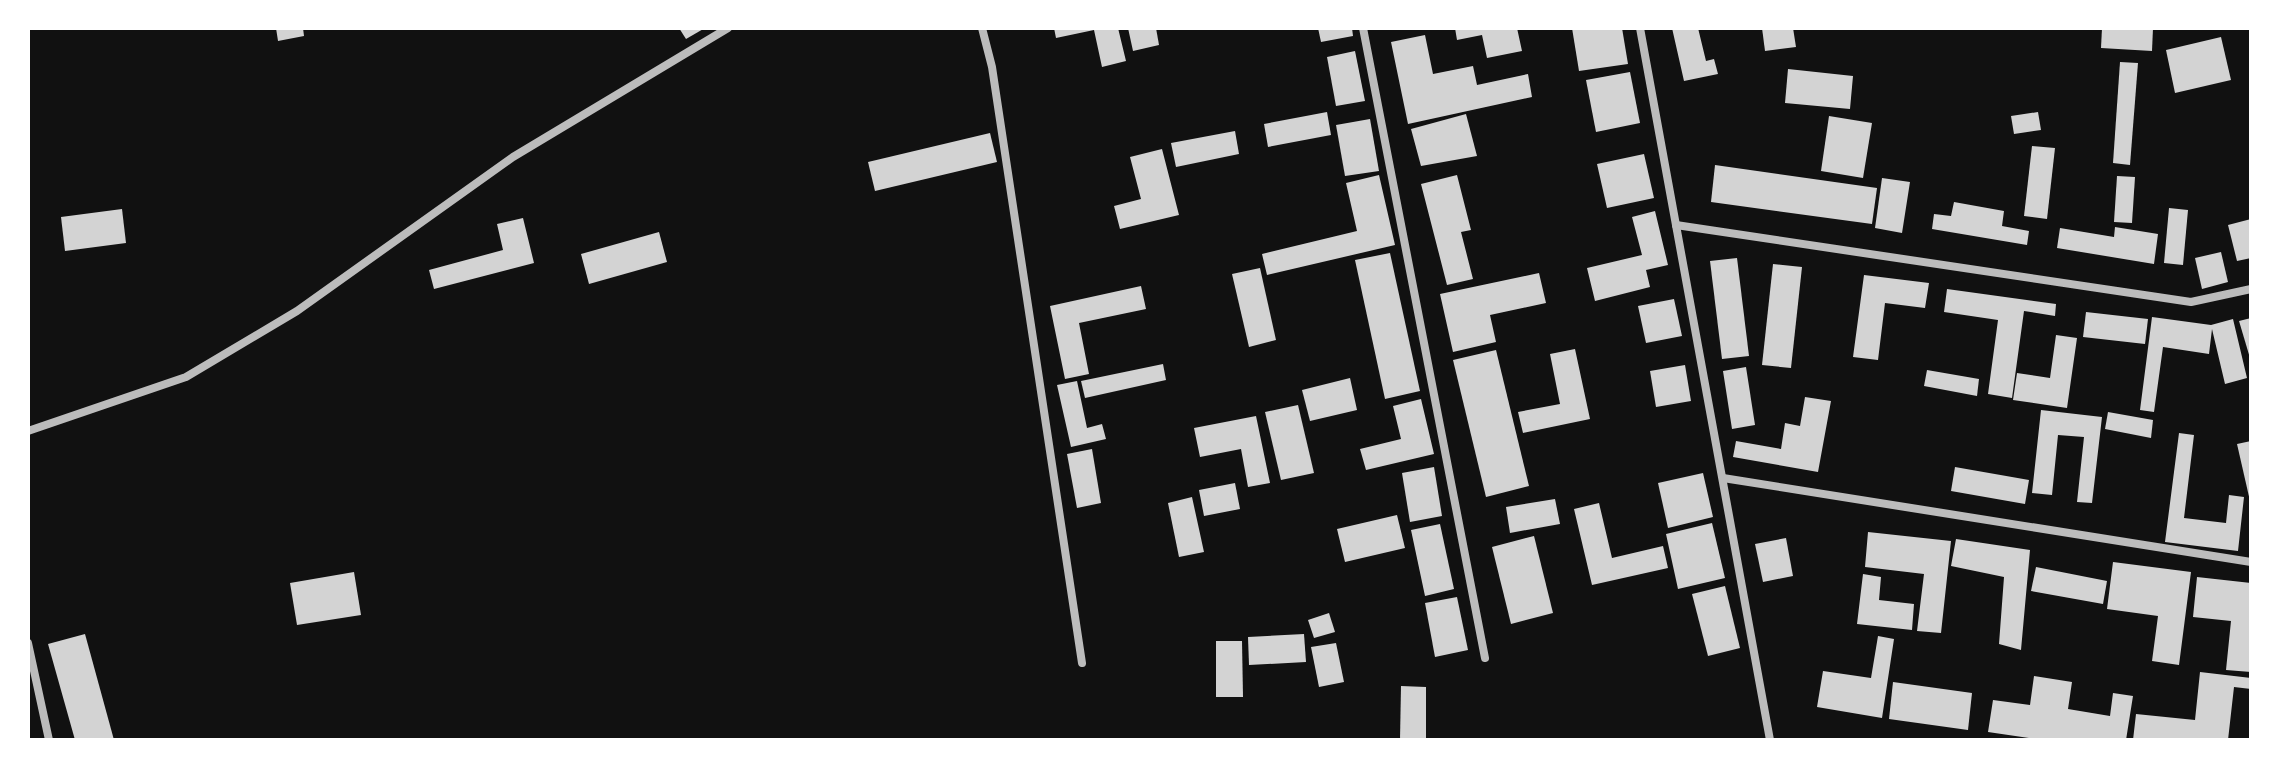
<svg xmlns="http://www.w3.org/2000/svg" width="2279" height="768" font-family="Poppins,sans-serif">
<style>
.building{fill:#d3d3d3}
.lines{fill:none;stroke-linecap:round;stroke-linejoin:round}
.minor{stroke:#bcbcbc;stroke-width:8}
</style>
<rect width="100%" height="100%" fill="#111"/>
<g class="building">
<path d="M276 28H303L304 36 278 41Z"/>
<path d="M679 28H705L686 39Z"/>
<path d="M1054 28H1118L1126 61 1102 67 1094 30 1056 38Z"/>
<path d="M1128 28H1156L1159 45 1133 51Z"/>
<path d="M1318 28H1352L1353 36 1321 42Z"/>
<path d="M1455 28H1517L1522 51 1487 58 1482 35 1457 40Z"/>
<path d="M1572 28H1622L1628 64 1579 71Z"/>
<path d="M1672 28H1698L1706 61 1714 59 1718 74 1684 81Z"/>
<path d="M1762 28H1793L1796 47 1765 51Z"/>
<path d="M2102 28H2153L2152 51 2101 48Z"/>
<path d="M1425 35 1433 74 1473 66 1477 85 1528 74 1532 97 1408 124 1391 42Z"/>
<path d="M2221 37 2231 80 2175 93 2166 50Z"/>
<path d="M1355 51 1365 101 1336 106 1327 57Z"/>
<path d="M2120 62 2138 63 2130 165 2113 163Z"/>
<path d="M1788 69 1853 76 1850 109 1785 103Z"/>
<path d="M1630 72 1640 123 1596 132 1586 80Z"/>
<path d="M1327 112 1331 135 1268 147 1264 124Z"/>
<path d="M2038 112 2041 130 2014 134 2011 116Z"/>
<path d="M1466 114 1477 156 1421 166 1411 129Z"/>
<path d="M1829 116 1872 123 1863 178 1821 171Z"/>
<path d="M1370 119 1379 171 1345 176 1336 125Z"/>
<path d="M1235 131 1239 154 1176 167 1171 143Z"/>
<path d="M990 133 997 162 875 191 868 162Z"/>
<path d="M2032 146 2055 148 2047 219 2024 216Z"/>
<path d="M1162 149 1179 215 1120 229 1114 206 1141 199 1130 157Z"/>
<path d="M1644 154 1654 198 1607 208 1597 164Z"/>
<path d="M1715 165 1877 188 1872 224 1711 202Z"/>
<path d="M1379 175 1395 245 1267 275 1262 254 1357 231 1346 183Z"/>
<path d="M1457 175 1471 230 1461 232 1473 279 1447 285 1421 184Z"/>
<path d="M2117 176 2135 177 2132 223 2114 222Z"/>
<path d="M1882 178 1910 182 1902 233 1875 228Z"/>
<path d="M1954 202 2004 211 2002 226 2029 231 2027 245 1932 229 1934 214 1951 216Z"/>
<path d="M2169 208 2188 210 2183 265 2164 263Z"/>
<path d="M122 209 126 243 65 251 61 217Z"/>
<path d="M1655 211 1668 265 1646 270 1650 287 1595 301 1587 268 1642 255 1632 217Z"/>
<path d="M523 218 534 263 434 289 429 270 503 250 497 224Z"/>
<path d="M2251 219V258L2237 261 2228 225Z"/>
<path d="M2115 227 2158 234 2154 264 2057 248 2060 228 2114 237Z"/>
<path d="M659 232 667 262 589 284 581 254Z"/>
<path d="M2221 252 2228 282 2202 289 2195 258Z"/>
<path d="M1390 253 1420 391 1385 399 1355 260Z"/>
<path d="M1737 258 1749 356 1722 359 1710 261Z"/>
<path d="M1773 264 1802 267 1791 368 1762 365Z"/>
<path d="M1260 268 1276 340 1249 347 1232 274Z"/>
<path d="M1539 273 1546 303 1490 315 1496 342 1453 352 1440 294Z"/>
<path d="M1864 275 1929 283 1925 308 1885 303 1878 360 1853 357Z"/>
<path d="M1141 286 1146 309 1079 323 1089 374 1065 379 1050 306Z"/>
<path d="M1947 289 2056 304 2055 316 2024 311 2012 398 1988 394 1998 320 1944 312Z"/>
<path d="M1674 299 1682 336 1646 343 1638 306Z"/>
<path d="M2086 312 2148 319 2145 344 2083 337Z"/>
<path d="M2152 317 2211 325 2233 319 2247 378 2225 384 2212 329 2209 354 2163 347 2154 412 2140 410Z"/>
<path d="M2251 318V358H2250L2239 321Z"/>
<path d="M2056 335 2077 338 2067 408 2013 400 2017 373 2050 378Z"/>
<path d="M1575 349 1590 419 1523 433 1518 412 1560 404 1550 354Z"/>
<path d="M1496 350 1529 486 1486 497 1453 360Z"/>
<path d="M1163 364 1166 380 1085 398 1081 381Z"/>
<path d="M1685 365 1691 401 1656 407 1650 371Z"/>
<path d="M1746 367 1755 425 1732 429 1723 371Z"/>
<path d="M1927 370 1979 379 1977 396 1924 386Z"/>
<path d="M1350 378 1357 410 1310 421 1302 390Z"/>
<path d="M1077 381 1087 428 1102 424 1106 439 1071 447 1057 385Z"/>
<path d="M1805 397 1831 401 1818 472 1733 457 1736 441 1781 449 1785 423 1800 426Z"/>
<path d="M1421 399 1434 454 1366 470 1360 449 1401 439 1393 406Z"/>
<path d="M1298 405 1314 473 1281 480 1265 412Z"/>
<path d="M2041 410 2102 417 2092 503 2077 502 2084 437 2058 435 2052 495 2032 493Z"/>
<path d="M2108 412 2153 420 2151 438 2105 429Z"/>
<path d="M1256 416 1270 483 1248 487 1241 449 1200 457 1194 428Z"/>
<path d="M2179 433 2194 435 2184 518 2226 523 2229 495 2244 497 2238 551 2165 542Z"/>
<path d="M2251 441V501H2250L2237 444Z"/>
<path d="M1092 449 1101 503 1077 508 1067 454Z"/>
<path d="M1434 467 1442 516 1410 522 1402 473Z"/>
<path d="M1955 467 2029 480 2025 504 1951 491Z"/>
<path d="M1703 473 1713 517 1668 528 1658 483Z"/>
<path d="M1235 483 1240 509 1204 516 1199 490Z"/>
<path d="M1192 497 1204 552 1179 557 1168 503Z"/>
<path d="M1555 499 1560 524 1510 533 1506 507Z"/>
<path d="M1599 503 1612 558 1663 546 1668 568 1592 585 1574 509Z"/>
<path d="M1397 515 1405 548 1345 562 1337 529Z"/>
<path d="M1712 523 1725 578 1678 589 1666 534Z"/>
<path d="M1440 524 1454 589 1425 596 1411 530Z"/>
<path d="M1868 532 1951 541 1941 633 1917 631 1924 574 1865 567Z"/>
<path d="M1534 536 1553 613 1511 624 1492 547Z"/>
<path d="M1786 538 1793 576 1763 582 1755 544Z"/>
<path d="M1956 539 2030 550 2021 650 1999 644 2004 577 1951 566Z"/>
<path d="M2113 562 2191 572 2179 665 2152 661 2158 616 2107 609Z"/>
<path d="M2036 567 2107 581 2103 604 2031 591Z"/>
<path d="M354 572 361 615 297 625 290 583Z"/>
<path d="M1863 574 1881 577 1879 600 1914 604 1912 630 1857 624Z"/>
<path d="M2197 577 2251 583V672L2226 670 2231 621 2193 617Z"/>
<path d="M1725 586 1740 648 1708 656 1692 594Z"/>
<path d="M1457 597 1468 650 1435 657 1425 603Z"/>
<path d="M1329 613 1335 632 1314 638 1308 620Z"/>
<path d="M85 634 114 740H75L48 644Z"/>
<path d="M1304 634 1306 662 1249 665 1248 637Z"/>
<path d="M1878 636 1894 639 1882 718 1817 707 1823 671 1871 678Z"/>
<path d="M1216 641H1242L1243 697H1216Z"/>
<path d="M1336 643 1344 682 1319 687 1311 647Z"/>
<path d="M2200 672 2251 678V689L2234 687 2228 740H2133L2136 714 2195 720Z"/>
<path d="M2034 676 2072 682 2068 709 2110 716 2113 693 2133 696 2126 740H2042L1988 732 1993 700 2030 705Z"/>
<path d="M1893 682 1972 693 1968 730 1889 719Z"/>
<path d="M1401 686 1426 687V740H1400Z"/>
</g>
<g class="lines">
<g class="minor">
<path d="M982 28 992 67 1082 663"/>
<path d="M1363 28 1485 658"/>
<path d="M1640 28 1770 740"/>
<path d="M1676 225 2191 302 2251 289"/>
<path d="M28 431 186 377 297 311 513 157 728 28"/>
<path d="M1723 478 2251 562"/>
<path d="M28 643 49 740"/>
</g>
</g>
<rect width="2279" height="768" fill="none" stroke="#ffffff" stroke-width="60"/>
</svg>
